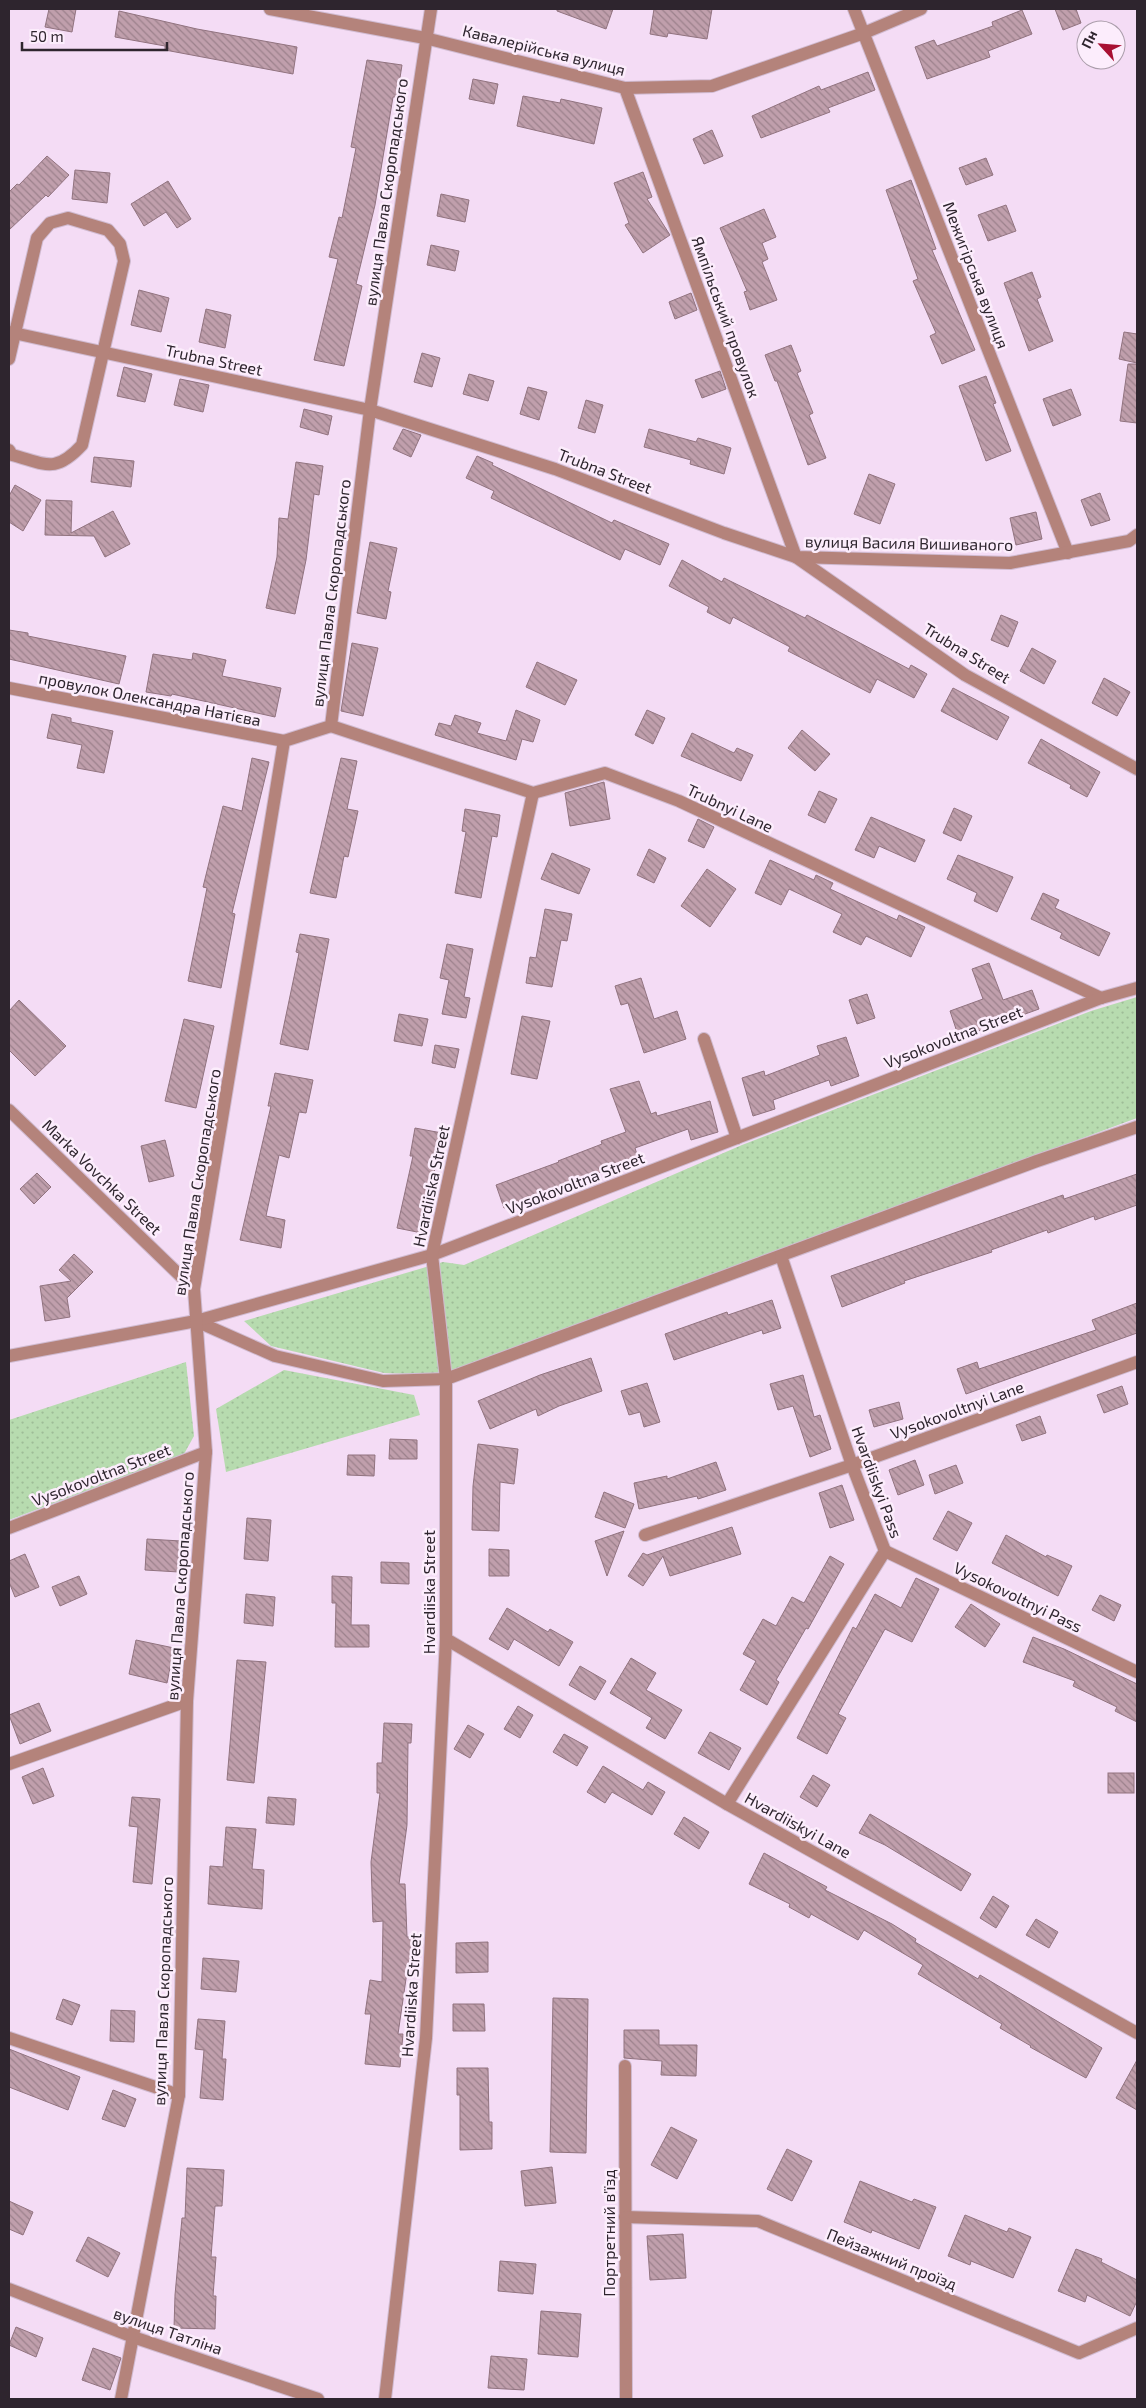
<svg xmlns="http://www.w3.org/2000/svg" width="1146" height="2408" font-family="'Exo 2',sans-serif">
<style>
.grass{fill:url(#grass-dots)}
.building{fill:url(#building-back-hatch);stroke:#91737f}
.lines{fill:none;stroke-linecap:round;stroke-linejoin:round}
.minor-casing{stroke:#d0bbd1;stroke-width:14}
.minor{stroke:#b4837b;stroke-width:12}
.labels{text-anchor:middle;stroke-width:5;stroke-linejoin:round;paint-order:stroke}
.street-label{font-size:16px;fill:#2e252e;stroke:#fcedfc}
</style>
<defs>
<pattern id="grass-dots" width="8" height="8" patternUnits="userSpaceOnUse" patternTransform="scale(1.25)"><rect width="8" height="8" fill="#b7dbaf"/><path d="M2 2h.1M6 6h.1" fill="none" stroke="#9ebc97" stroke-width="1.8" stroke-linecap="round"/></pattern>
<pattern id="building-back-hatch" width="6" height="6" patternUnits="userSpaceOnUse" patternTransform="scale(1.25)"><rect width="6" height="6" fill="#c09fac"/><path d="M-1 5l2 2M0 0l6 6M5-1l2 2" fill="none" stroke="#9c818c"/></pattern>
</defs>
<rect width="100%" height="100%" fill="#f4dcf5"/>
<g class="grass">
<path d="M1137 997V1118L441 1375 384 1373 271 1346 244 1321 443 1262 464 1265 742 1145 1091 1011Z"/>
<path d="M186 1362 194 1436 184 1454 9 1520V1420Z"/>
<path d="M284 1370 414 1395 420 1415 226 1472 216 1409Z"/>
</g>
<g class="building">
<path d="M49 9H76L72 32 45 27Z"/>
<path d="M557 9H613L606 29 557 11Z"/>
<path d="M654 9H712L707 39 668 33 667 37 650 34Z"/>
<path d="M1055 9H1076L1081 23 1063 30Z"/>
<path d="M1022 10 1032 34 988 51 990 57 927 79 915 47 934 40 937 46 993 26 992 22Z"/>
<path d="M119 11 197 29 297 47 293 74 165 50V46L115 37Z"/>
<path d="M367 60 402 65 397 97H393L375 205 356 284 362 286 344 366 314 360 338 259 329 257 339 217 342 218 356 148 351 147Z"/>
<path d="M868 72 875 90 828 108 830 112 761 138 752 116 819 86 821 90Z"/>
<path d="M473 79 498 84 494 104 469 99Z"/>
<path d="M523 96 560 103 561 99 602 108 594 144 517 126Z"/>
<path d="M712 130 723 156 704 164 693 139Z"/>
<path d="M47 156 69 175 48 197 46 195 9 230V192L17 184 19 185Z"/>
<path d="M986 158 993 175 966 185 959 168Z"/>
<path d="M75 170 110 173 107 203 72 199Z"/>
<path d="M643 172 652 197 647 199 670 235 643 253 625 225 629 223 614 183Z"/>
<path d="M911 180 936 249 932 250 975 350 942 364 930 336 936 333 913 281 918 279 886 190Z"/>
<path d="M168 181 191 219 177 228 166 212 144 226 131 204Z"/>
<path d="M441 194 469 200 465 222 437 216Z"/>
<path d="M1006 205 1016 231 988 241 978 215Z"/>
<path d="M764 209 776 237 762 243 768 259 762 262 777 300 750 310 744 292 747 291 720 228Z"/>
<path d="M431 245 459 251 455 271 427 265Z"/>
<path d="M1032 272 1041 297 1037 299 1053 341 1029 351 1004 283Z"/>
<path d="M139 290 169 298 161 332 131 325Z"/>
<path d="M691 293 697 310 675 319 669 302Z"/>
<path d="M206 309 231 315 225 348 199 342Z"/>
<path d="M1124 332 1137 334V363L1119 359Z"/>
<path d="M791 345 801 371 797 373 813 413 809 415 826 458 808 465 777 381H775L765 355Z"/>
<path d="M422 353 440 358 432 387 414 382Z"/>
<path d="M1128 364H1137V423L1120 421Z"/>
<path d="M124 367 152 374 145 402 117 396Z"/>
<path d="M720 371 726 389 702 398 695 380Z"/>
<path d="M469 374 494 381 488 401 463 394Z"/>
<path d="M986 376 996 403 993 404 1011 451 986 461 959 386Z"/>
<path d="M180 379 209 385 203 412 174 405Z"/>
<path d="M528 387 547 392 539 420 520 414Z"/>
<path d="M1071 389 1081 415 1053 426 1043 399Z"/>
<path d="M586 400 603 405 595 433 578 428Z"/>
<path d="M304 409 332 416 328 435 300 427Z"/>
<path d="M403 429 421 435 411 457 393 449Z"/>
<path d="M649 429 696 442 698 438 731 448 724 474 690 464 691 460 644 447Z"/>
<path d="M477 456 493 463 492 465 612 523 614 520 669 544 660 565 625 549 620 560 491 498 494 491 466 478Z"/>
<path d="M94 457 134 461 131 487 91 482Z"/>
<path d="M296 462 323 466 319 495 314 494 306 560 295 614 266 608 277 557 279 518 288 519Z"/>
<path d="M869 474 895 484 880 524 854 514Z"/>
<path d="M15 485 41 500 23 531 9 522V496Z"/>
<path d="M1100 493 1110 520 1091 526 1081 500Z"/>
<path d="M46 500 72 501 71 533 113 511 130 544 105 557 94 536 45 535Z"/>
<path d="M1036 512 1042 539 1016 545 1010 518Z"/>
<path d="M370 542 397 548 388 591 391 592 386 619 357 613Z"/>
<path d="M682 560 722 582 724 578 805 618 807 615 909 669 911 665 927 674 914 698 877 679 870 693 788 651 790 647 733 617 730 624 707 612 709 607 669 586Z"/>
<path d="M1001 615 1018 622 1008 647 991 640Z"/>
<path d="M9 630 28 633V636L126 656 119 684 9 659Z"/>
<path d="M352 643 378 648 363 716 341 711Z"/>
<path d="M1032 648 1056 661 1044 684 1020 671Z"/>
<path d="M193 653 226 660 222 676 281 688 275 717 172 694 171 696 146 692 153 654 192 660Z"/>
<path d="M537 662 577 680 565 705 526 687Z"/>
<path d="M1104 678 1130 692 1117 716 1092 703Z"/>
<path d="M953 688 1009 717 997 740 941 711Z"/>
<path d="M516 710 540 720 533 742 522 739 516 760 435 735 439 723 451 726 455 715 481 723 477 733 506 741Z"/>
<path d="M647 710 665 718 653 744 635 735Z"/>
<path d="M52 714 71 718V722L113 731 104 773 77 768 82 745 47 738Z"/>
<path d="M802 730 830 754 815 771 788 748Z"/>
<path d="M692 733 734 753 737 748 753 755 741 781 681 756Z"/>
<path d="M1041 739 1100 772 1087 797 1070 788 1071 785 1028 763Z"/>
<path d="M252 758 269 762 232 913 235 914 221 988 188 981 207 888 203 887 223 806 242 811Z"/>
<path d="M341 758 357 761 347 809 358 811 348 857 344 856 336 898 310 893Z"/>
<path d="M604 782 610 819 570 826 565 793Z"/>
<path d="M819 791 837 799 825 823 808 815Z"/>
<path d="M954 808 972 816 961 841 943 833Z"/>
<path d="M465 809 500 815 497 837 492 836 481 898 455 893 466 832 462 831Z"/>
<path d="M871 817 925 840 915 862 879 846 874 858 855 850Z"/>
<path d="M698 819 714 827 704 848 688 841Z"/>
<path d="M649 849 666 858 654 883 637 875Z"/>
<path d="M552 853 590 869 579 894 541 879Z"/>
<path d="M958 855 1013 877 997 912 974 901 977 893 947 879Z"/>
<path d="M770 860 814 880 816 875 833 883 830 889 897 920 899 915 925 927 911 957 866 936 861 945 833 932 842 914 789 889 781 905 755 893Z"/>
<path d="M707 869 736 889 710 927 681 906Z"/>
<path d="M1043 893 1059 900 1055 908 1110 933 1099 956 1060 938 1062 933 1031 919Z"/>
<path d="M545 909 572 914 567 941 561 940 552 987 526 983 530 957 536 958Z"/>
<path d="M300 934 329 939 308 1050 280 1044 299 953 296 952Z"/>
<path d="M447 944 473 949 464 997 470 998 466 1018 442 1014 449 980 440 978Z"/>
<path d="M989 963 1003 1000 1032 990 1039 1009 959 1038 950 1011 983 999 972 969Z"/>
<path d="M641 978 654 1019 677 1011 686 1039 644 1053 628 1003 621 1005 615 986Z"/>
<path d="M867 994 875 1018 857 1024 849 1000Z"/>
<path d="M19 1000 66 1046 35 1076 9 1050V1011Z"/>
<path d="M399 1014 428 1019 422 1046 394 1041Z"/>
<path d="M522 1016 550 1021 537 1079 511 1074Z"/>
<path d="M184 1019 214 1026 196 1108 165 1101Z"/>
<path d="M846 1037 859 1076 831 1086 829 1080 773 1100 775 1109 753 1116 742 1078 764 1071 765 1076 820 1055 817 1046Z"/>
<path d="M435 1045 459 1049 455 1068 432 1063Z"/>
<path d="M275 1073 313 1080 306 1113 299 1112 289 1158 279 1155 266 1216 285 1220 281 1248 240 1240 271 1106H268Z"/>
<path d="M639 1081 651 1114 656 1112 657 1116 710 1101 718 1132 691 1140 688 1129 635 1148 638 1158 504 1208 496 1185 559 1162 558 1161 602 1144 601 1141 626 1132 610 1089Z"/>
<path d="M415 1128 442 1133 422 1233 397 1228 413 1156H410Z"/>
<path d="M165 1140 174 1176 149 1182 141 1146Z"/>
<path d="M37 1173 51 1187 34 1204 20 1189Z"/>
<path d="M1137 1174V1205L1095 1220 1094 1216 1048 1233 1047 1230 991 1250 992 1252 904 1281 905 1283 842 1307 831 1276 1063 1195 1064 1199Z"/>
<path d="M74 1254 93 1272 67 1298 70 1317 45 1321 40 1286 71 1281 59 1270Z"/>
<path d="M772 1300 781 1328 763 1334 762 1330 674 1360 665 1334 727 1312 728 1315Z"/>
<path d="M1137 1303V1333L966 1394 957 1369 977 1362 979 1369 1096 1330 1092 1320Z"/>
<path d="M591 1358 602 1391 559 1406 538 1416 536 1409 490 1429 478 1401 540 1375Z"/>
<path d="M803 1375 814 1417 820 1415 831 1449 810 1457 793 1406 778 1410 770 1384Z"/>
<path d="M647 1383 660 1422 644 1427 640 1412 629 1415 621 1391Z"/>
<path d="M1122 1386 1128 1404 1104 1413 1097 1395Z"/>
<path d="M899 1402 903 1419 874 1427 869 1410Z"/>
<path d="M1040 1416 1046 1433 1022 1441 1016 1425Z"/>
<path d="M390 1439 417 1440V1459H389Z"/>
<path d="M478 1444 518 1449 514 1484 500 1482 499 1531 472 1530 473 1486Z"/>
<path d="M348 1455H375L374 1476 347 1475Z"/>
<path d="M915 1460 924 1485 898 1495 889 1470Z"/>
<path d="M716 1462 726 1490 698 1499 697 1496 639 1509 634 1483 667 1476V1479Z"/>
<path d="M956 1465 963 1483 935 1494 929 1475Z"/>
<path d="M842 1485 854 1520 830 1528 819 1493Z"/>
<path d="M604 1492 634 1504 625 1528 595 1517Z"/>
<path d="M948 1511 972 1523 957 1551 933 1539Z"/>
<path d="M247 1518 271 1520 268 1561 244 1559Z"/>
<path d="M732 1527 741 1554 670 1576 663 1556 643 1586 628 1576 643 1553 647 1555Z"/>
<path d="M624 1531 607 1576 595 1541Z"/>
<path d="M1006 1535 1046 1557 1047 1555 1072 1566 1058 1596 992 1563Z"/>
<path d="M147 1539 181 1541 179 1572 145 1570Z"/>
<path d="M489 1549 509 1550V1576H489Z"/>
<path d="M25 1554 39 1587 15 1597 9 1582V1561Z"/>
<path d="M830 1556 844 1564 808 1629 806 1628 776 1680 779 1682 767 1705 740 1690 756 1661 743 1654 763 1619 776 1626 792 1597 804 1603Z"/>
<path d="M381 1562 409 1563V1584L381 1583Z"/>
<path d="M79 1576 87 1594 60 1606 52 1587Z"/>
<path d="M332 1576 352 1577 351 1625H369V1647H335L336 1603H332Z"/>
<path d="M916 1578 939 1589 912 1642 885 1629 838 1714 846 1718 827 1754 797 1738 853 1627 856 1629 875 1594 901 1608Z"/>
<path d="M246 1594 275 1597 273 1626 244 1623Z"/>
<path d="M1100 1595 1121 1605 1114 1621 1092 1610Z"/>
<path d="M971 1604 1000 1624 985 1647 955 1627Z"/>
<path d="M507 1608 548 1632 550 1629 573 1642 559 1666 514 1639 508 1650 489 1639Z"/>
<path d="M1033 1637 1064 1649 1137 1684V1722L1115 1711 1117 1707 1073 1686 1075 1681 1023 1662Z"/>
<path d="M136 1640 174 1648 167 1683 129 1674Z"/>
<path d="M631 1658 656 1673 646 1690 682 1710 665 1739 646 1728 652 1718 610 1693Z"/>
<path d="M237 1660 266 1662 254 1783 227 1780Z"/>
<path d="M580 1666 606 1681 595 1700 569 1685Z"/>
<path d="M39 1703 51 1731 20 1744 9 1715Z"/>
<path d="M518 1706 533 1715 520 1738 504 1729Z"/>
<path d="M384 1723 412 1724 411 1743H408L407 1825 399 1884H405L407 1937H412V1965H408L398 2034H403L400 2067 365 2064 371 2014H365L370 1980 382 1982 383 1921 373 1922 371 1862 380 1793H377V1763H382Z"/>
<path d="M468 1725 484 1734 470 1758 454 1749Z"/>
<path d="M710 1732 741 1748 729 1770 698 1753Z"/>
<path d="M564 1734 588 1747 577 1766 553 1752Z"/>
<path d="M603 1766 643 1790 648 1782 665 1792 652 1815 612 1792 605 1803 587 1792Z"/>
<path d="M43 1768 54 1796 33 1804 22 1777Z"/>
<rect x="1108" y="1773" width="26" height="20"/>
<path d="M813 1775 830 1785 817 1807 800 1797Z"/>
<path d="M132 1797 160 1799 152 1884 133 1882 138 1827 129 1826Z"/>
<path d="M268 1797 296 1799 294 1825 266 1823Z"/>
<path d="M870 1814 971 1874 961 1891 885 1845 859 1833Z"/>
<path d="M684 1817 709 1832 699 1849 674 1834Z"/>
<path d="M226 1827 256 1829 252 1869 264 1870 262 1909 208 1904 210 1866 223 1867Z"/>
<path d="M764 1853 827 1887 825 1890 892 1924 916 1939 915 1942 978 1979 980 1975 1102 2048 1086 2078 1030 2047 1031 2046 1000 2028 1002 2024 918 1974 923 1965 864 1930 858 1940 811 1914 809 1918 789 1907 790 1904 749 1884Z"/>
<path d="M993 1896 1009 1906 996 1928 980 1918Z"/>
<path d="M1036 1919 1058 1932 1049 1948 1026 1935Z"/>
<path d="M488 1942V1972L456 1973V1943Z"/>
<path d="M203 1958 239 1961 236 1992 201 1989Z"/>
<path d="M553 1998 588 1999 586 2153 550 2152Z"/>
<path d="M63 1999 80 2005 72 2025 56 2019Z"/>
<path d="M453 2004H484L485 2031H453Z"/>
<path d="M111 2010 135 2011 134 2042 110 2041Z"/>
<path d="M198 2019 225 2021 222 2059H226L223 2100 200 2098 204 2050 195 2049Z"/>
<path d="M624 2030H659V2045H697L696 2076 661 2075 662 2061 624 2058Z"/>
<path d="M9 2049 80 2077 68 2110 9 2087Z"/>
<path d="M1137 2060V2110L1116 2098Z"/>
<path d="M457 2068H488L489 2122H492V2149L460 2150V2095H457Z"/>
<path d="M113 2090 136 2099 125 2127 102 2119Z"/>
<path d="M671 2127 697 2140 677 2179 651 2165Z"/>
<path d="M787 2149 812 2161 792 2201 767 2189Z"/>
<path d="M552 2167 556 2203 525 2206 521 2171Z"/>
<path d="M187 2168 224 2170 222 2206H215L211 2257H216L213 2296H216L215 2329 174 2328 175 2295 182 2218H185Z"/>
<path d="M860 2181 912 2202 914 2199 936 2207 919 2249 872 2230 871 2233 844 2222Z"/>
<path d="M9 2201 33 2212 23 2235 9 2229Z"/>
<path d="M965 2215 1007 2232 1009 2228 1031 2237 1013 2278 971 2261 970 2265 948 2256Z"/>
<path d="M683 2234 686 2278 650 2280 647 2236Z"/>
<path d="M88 2237 120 2253 108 2277 76 2261Z"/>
<path d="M1076 2249 1102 2259 1101 2262 1137 2280V2301L1130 2316 1087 2295 1085 2302 1058 2291Z"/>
<path d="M500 2261 536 2264 533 2294 498 2291Z"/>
<path d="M541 2311 581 2314 578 2357 538 2354Z"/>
<path d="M16 2327 43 2338 36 2357 9 2345Z"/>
<path d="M93 2348 121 2358 110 2390 82 2380Z"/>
<path d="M491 2356 527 2359 524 2390 488 2388Z"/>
</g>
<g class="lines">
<g class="minor-casing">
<g id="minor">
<path d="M270 9 425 38 625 88 712 86 864 33 921 9"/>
<path d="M854 9 1068 553"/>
<path d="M625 88 796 557 1010 563 1129 541 1137 535"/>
<path d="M9 332 370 410 555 469 724 533 796 557 965 675 1137 769"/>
<path d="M9 359 37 238 50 223 68 218 108 230 120 244 124 261 82 445C55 474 46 464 12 455L9 450"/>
<path d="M9 688 284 741"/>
<path d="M331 726 533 793 605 773 679 801 1101 998"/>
<path d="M704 1039 737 1138"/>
<path d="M9 1110 194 1289"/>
<path d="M196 1321 275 1356 383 1381 446 1379 1037 1161 1137 1127"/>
<path d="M9 1356 196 1321 432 1255 1101 998 1137 988"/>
<path d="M9 1528 206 1452"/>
<path d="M645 1535 852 1465 1137 1362"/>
<path d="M885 1551 1137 1672"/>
<path d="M446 1639 727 1804 1137 2033"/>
<path d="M9 1764 187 1701"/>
<path d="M727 1804 885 1551 852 1465 781 1256"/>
<path d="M9 2038 179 2095"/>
<path d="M625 2066 626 2399"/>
<path d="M625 2217 758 2221 1079 2353 1137 2328"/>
<path d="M9 2289 133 2337 318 2399"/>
<path d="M121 2399 179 2095 187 1701 206 1452 194 1289 284 741 331 726 370 410 431 9"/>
<path d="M385 2399 426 2038 446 1639V1379L432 1255 533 793"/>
</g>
</g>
<use href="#minor" class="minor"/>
</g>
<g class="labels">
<g class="street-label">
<text transform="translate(544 50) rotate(14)" y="6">Кавалерійська вулиця</text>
<text transform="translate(386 192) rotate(-82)" y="6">вулиця Павла Скоропадського</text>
<text transform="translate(976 275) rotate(69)" y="6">Межигірська вулиця</text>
<text transform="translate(726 317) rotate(70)" y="6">Ямпільський провулок</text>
<text transform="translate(214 360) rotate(12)" y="6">Trubna Street</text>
<text transform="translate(605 471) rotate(21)" y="6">Trubna Street</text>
<text transform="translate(909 543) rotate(1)" y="6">вулиця Василя Вишиваного</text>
<text transform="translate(331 593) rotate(-83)" y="6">вулиця Павла Скоропадського</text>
<text transform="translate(967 653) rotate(32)" y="6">Trubna Street</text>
<text transform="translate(150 699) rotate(11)" y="6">провулок Олександра Натієва</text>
<text transform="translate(730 808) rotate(25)" y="6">Trubnyi Lane</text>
<text transform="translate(953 1037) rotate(-21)" y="6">Vysokovoltna Street</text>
<text transform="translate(102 1177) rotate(44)" y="6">Marka Vovchka Street</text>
<text transform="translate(197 1182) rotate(-81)" y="6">вулиця Павла Скоропадського</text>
<text transform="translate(575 1183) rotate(-21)" y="6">Vysokovoltna Street</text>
<text transform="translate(431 1186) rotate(-78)" y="6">Hvardiiska Street</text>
<text transform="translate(957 1410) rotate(-20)" y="6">Vysokovoltnyi Lane</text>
<text transform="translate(101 1475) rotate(-21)" y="6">Vysokovoltna Street</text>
<text transform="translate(877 1482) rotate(70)" y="6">Hvardiiskyi Pass</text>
<text transform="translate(180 1586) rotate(-86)" y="6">вулиця Павла Скоропадського</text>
<text transform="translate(429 1592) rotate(-90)" y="6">Hvardiiska Street</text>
<text transform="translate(1018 1597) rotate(26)" y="6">Vysokovoltnyi Pass</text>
<text transform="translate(798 1825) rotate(29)" y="6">Hvardiiskyi Lane</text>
<text transform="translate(163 1991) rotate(-88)" y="6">вулиця Павла Скоропадського</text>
<text transform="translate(411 1995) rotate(-86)" y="6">Hvardiiska Street</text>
<text transform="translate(609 2233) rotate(-90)" y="6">Портретний в'їзд</text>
<text transform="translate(892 2259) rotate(22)" y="6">Пейзажний проїзд</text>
<text transform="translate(168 2331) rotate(19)" y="6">вулиця Татліна</text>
</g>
</g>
<rect width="1146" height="2408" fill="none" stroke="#2e252e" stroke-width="20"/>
<g transform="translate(1101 45) rotate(296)"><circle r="24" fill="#fcedfc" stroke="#aa9daa"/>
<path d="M0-4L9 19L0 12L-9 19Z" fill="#a81033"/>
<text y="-8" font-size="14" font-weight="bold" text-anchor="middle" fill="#2e252e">Пн</text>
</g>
<path d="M22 42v8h145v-8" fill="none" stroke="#2e252e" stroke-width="2.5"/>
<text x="30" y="42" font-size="15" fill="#2e252e" stroke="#fcedfc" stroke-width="4" paint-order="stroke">50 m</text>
</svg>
